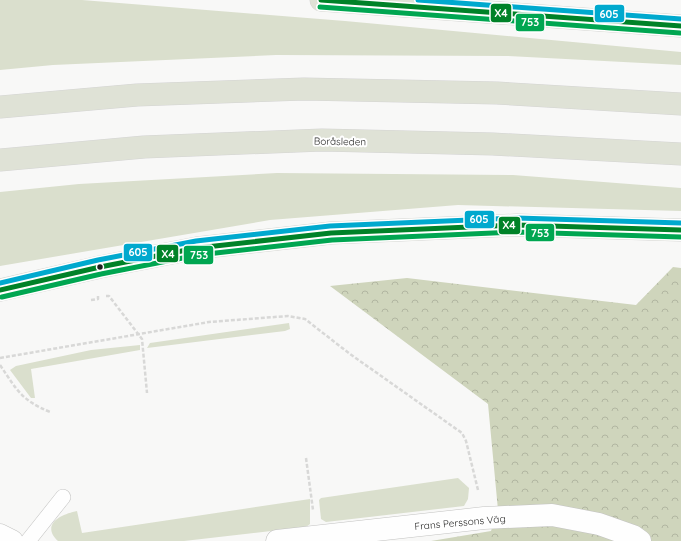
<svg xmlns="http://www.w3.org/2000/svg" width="681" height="541" font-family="Quicksand,sans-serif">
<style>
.grass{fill:#dadfcd}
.forest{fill:url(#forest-crowns)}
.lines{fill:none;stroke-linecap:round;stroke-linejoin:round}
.lane-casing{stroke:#c3c3c2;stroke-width:16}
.street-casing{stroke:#c3c3c2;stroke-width:23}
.highway-casing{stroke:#d4d4d3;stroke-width:23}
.path{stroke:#d8d8d7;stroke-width:2.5;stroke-dasharray:4 2;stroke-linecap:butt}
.lane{stroke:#fefefe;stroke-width:15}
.street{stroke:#fefefe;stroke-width:22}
.highway{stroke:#dfe2d6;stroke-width:22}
.bus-1-casing{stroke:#fff;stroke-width:8}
.bus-2-casing{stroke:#fff;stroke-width:8}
.bus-3-casing{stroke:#fff;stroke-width:8}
.bus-1{stroke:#008228;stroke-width:5}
.bus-2{stroke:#00a651;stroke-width:5}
.bus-3{stroke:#00a9ce;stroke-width:5}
.bus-dot{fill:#1e1e1d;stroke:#fff;stroke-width:1.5}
.labels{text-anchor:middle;stroke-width:4;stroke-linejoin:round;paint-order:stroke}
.street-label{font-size:10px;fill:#1e1e1d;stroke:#fff}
.line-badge{stroke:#fff;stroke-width:1.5}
.badge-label{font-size:11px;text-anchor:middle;font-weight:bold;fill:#fff}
</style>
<defs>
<pattern id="forest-crowns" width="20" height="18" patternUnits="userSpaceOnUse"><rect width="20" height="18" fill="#cfd5bc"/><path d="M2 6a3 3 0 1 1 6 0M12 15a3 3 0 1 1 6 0" fill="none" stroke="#b1b6a1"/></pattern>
</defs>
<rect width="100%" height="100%" fill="#f8f8f7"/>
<g class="grass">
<path d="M0 0H82L345 21 681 52V65L508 56 276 55 53 65 0 70Z"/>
<path d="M277 173 513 175 681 188V211L458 205 270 220 0 266V192L79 184Z"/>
<path d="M289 323 290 329 285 331 147 348 150 343Z"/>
<path d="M140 345V350L31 369 35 398H31L10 370 16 366 91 350Z"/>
<path d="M458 478 469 488 468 499 464 506 326 522 321 519 319 500 321 498Z"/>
<path d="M310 499V524L306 527 184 541H58C40 524 62 514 77 511L82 533Z"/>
</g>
<path class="forest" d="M673 267 681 268V541H431L491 531 498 510 488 404 330 286 407 278 636 305Z"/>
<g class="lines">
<g class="lane-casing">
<path id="lane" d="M28 541 63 497"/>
</g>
<g class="street-casing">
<g id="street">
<path d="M0 535 12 541"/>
<path d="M277 541 484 518 552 515 599 524 633 536 640 541"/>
</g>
</g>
<g class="highway-casing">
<g id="highway">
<path d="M321 0 681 26"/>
<path d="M0 107 137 95 304 89 497 93 681 104"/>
<path d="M0 160 144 147 322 140 493 144 681 154"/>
<path d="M0 290 100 267 197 248 331 233 517 225 681 230"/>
</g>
</g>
<g class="path">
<path d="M106 296H109L142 339 147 393"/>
<path d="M91 300 98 299V296"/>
<path d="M0 358 209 322 288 316 305 319 350 354 462 433 466 441 478 490"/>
<path d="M0 365C17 390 21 400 50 412"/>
<path d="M306 458 313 510"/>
</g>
<use href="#lane" class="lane"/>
<use href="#street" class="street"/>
<use href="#highway" class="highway"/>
<g class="bus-1-casing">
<g id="bus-1">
<path d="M321 0 681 26"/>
<path d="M0 290 100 267 197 248 331 233 517 225 681 230"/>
</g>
</g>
<g class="bus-2-casing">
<g id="bus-2">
<path d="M320 7 680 33"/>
<path d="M2 297 101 274 198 255 332 240 517 232 681 237"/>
</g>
</g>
<g class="bus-3-casing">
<g id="bus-3">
<path d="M418 0 681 19"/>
<path d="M0 283 98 260 196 241 330 226 517 218 681 223"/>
</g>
</g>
<use href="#bus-1" class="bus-1"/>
<use href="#bus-2" class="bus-2"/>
<use href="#bus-3" class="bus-3"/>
</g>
<circle class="bus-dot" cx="100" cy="267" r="3.5"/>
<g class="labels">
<g class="street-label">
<text transform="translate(340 141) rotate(1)" y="4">Boråsleden</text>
<text transform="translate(460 522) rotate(-5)" y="4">Frans Perssons Väg</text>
</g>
</g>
<g class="line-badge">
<rect x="490" y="3" width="22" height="20" rx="4" fill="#008228"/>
<rect x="594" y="4" width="31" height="19" rx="4" fill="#00a9ce"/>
<rect x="515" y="13" width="30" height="19" rx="4" fill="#00a651"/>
<rect x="464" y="210" width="31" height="19" rx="4" fill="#00a9ce"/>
<rect x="498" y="216" width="23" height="19" rx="4" fill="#008228"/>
<rect x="525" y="223" width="30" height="19" rx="4" fill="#00a651"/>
<rect x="123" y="243" width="30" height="19" rx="4" fill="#00a9ce"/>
<rect x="156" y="244" width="23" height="19" rx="4" fill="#008228"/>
<rect x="183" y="245" width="31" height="20" rx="4" fill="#00a651"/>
</g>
<g class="badge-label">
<text x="501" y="17">X4</text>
<text x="609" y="18">605</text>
<text x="530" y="26">753</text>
<text x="479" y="223">605</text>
<text x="509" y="229">X4</text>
<text x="540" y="237">753</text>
<text x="138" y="256">605</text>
<text x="168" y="258">X4</text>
<text x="199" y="259">753</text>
</g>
</svg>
